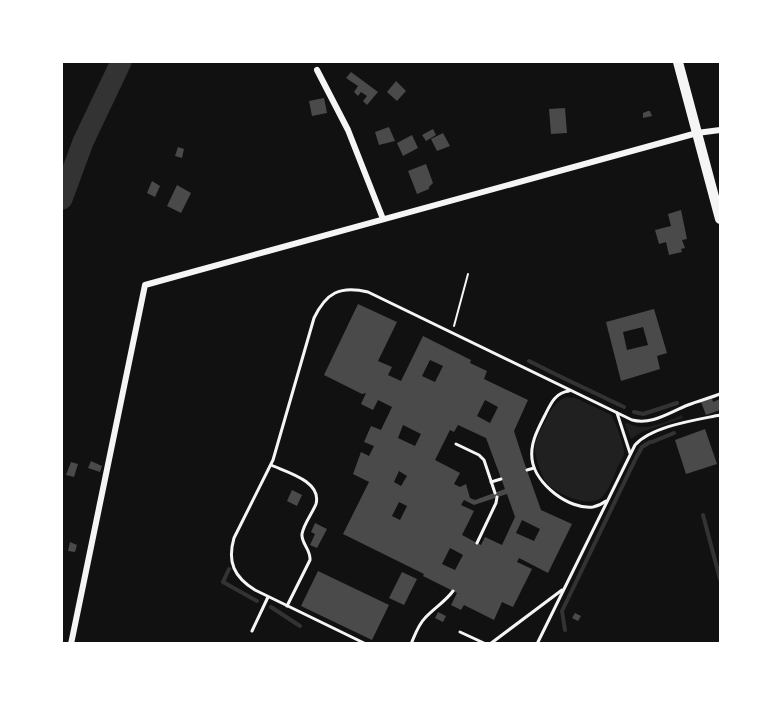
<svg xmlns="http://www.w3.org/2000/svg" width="782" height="705" font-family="'Nunito Sans',sans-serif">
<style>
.green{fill:#202020}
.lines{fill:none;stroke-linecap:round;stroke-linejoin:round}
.stream{stroke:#333;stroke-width:4}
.river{stroke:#333;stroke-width:21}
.building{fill:#4a4a4a;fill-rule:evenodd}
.path{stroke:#f5f5f5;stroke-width:2}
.service{stroke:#f5f5f5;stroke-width:3}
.minor{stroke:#f5f5f5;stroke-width:6}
.primary{stroke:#f5f5f5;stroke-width:10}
</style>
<rect width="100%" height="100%" fill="#111"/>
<g class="green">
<path d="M567 397 576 398 611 415C615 421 625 446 624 454 623 458 620 462 618 466 614 476 609 491 601 498 589 508 556 494 547 483 542 477 535 458 535 449 534 440 542 428 546 420 551 410 556 400 567 397Z"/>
<path d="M682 415 683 418 642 432 631 439 625 424 627 423C646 433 664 422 682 415Z"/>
</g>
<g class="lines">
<g class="stream">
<path d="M529 361 553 373"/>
<path d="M555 374 624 407"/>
<path d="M634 412 643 414 677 403"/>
<path d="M652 442 674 433"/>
<path d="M636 458 642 447 650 442"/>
<path d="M703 515 720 579"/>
<path d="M229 569 223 582 257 601"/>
<path d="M271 607 300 626"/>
<path d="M565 630 562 611 635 460"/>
</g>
<path class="river" d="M62 199 83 142 121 62"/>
</g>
<g class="building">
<path d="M351 72 378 92 367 105 363 101 367 96 361 92 358 96 354 92 358 86 346 78Z"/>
<path d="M396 81 406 91 397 101 387 92Z"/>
<path d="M324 98 327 113 312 116 309 101Z"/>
<path d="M565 108 567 133 551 134 549 109Z"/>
<path d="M648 111H650L652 116 643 118V113Z"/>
<path d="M389 127 395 141 379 145 375 132Z"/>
<path d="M433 129 436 135 426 141 422 135Z"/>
<path d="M443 133 450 146 437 151 431 139Z"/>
<path d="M412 135 418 148 403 156 397 143Z"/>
<path d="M178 147 184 149 182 158 175 156Z"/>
<path d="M426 164 433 183 429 187V189L417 194 408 171Z"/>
<path d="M152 181 160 186 155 197 147 193Z"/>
<path d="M177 185 191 193 181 213 167 206Z"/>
<path d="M681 210 687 239 682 240 685 248 681 249 682 252 669 255 666 242 659 244 655 230 671 226 668 214Z"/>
<path d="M358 304 397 322 378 361 392 367 388 375 401 381 423 336 471 360 470 363 487 371 484 379 528 400 514 431 524 462 541 510 572 524 548 573 519 558 517 562 532 569 513 607 502 602 494 620 464 605 461 610 451 605 457 593 423 576 424 574 343 534 369 482 353 474 361 452 369 456 374 446 364 442 371 426 381 430 392 407 378 400 373 410 361 404 366 393 362 394 324 375ZM430 360 443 366 435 382 422 376ZM485 400 498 407 490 423 477 416ZM403 425 421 434 415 446 398 438ZM458 425 486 438 505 489 475 500 470 498 466 484 460 487 454 484 460 473 435 460 450 430 454 432ZM399 471 407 476 401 486 394 482ZM507 494 515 517 502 545 485 537 481 545 462 535 474 511 461 505 464 500 474 505ZM399 502 407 506 400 520 392 516ZM522 520 540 529 534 541 516 533ZM450 548 463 555 455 570 442 564Z"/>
<path d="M654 309 667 353 657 356 660 369 621 381 606 322ZM643 327 648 345 627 350 623 332Z"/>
<path d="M712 398 713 402 720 399V410L706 415 701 402Z"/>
<path d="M705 429 717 464 686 474 675 440Z"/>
<path d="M91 461 102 466 100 472 88 468Z"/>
<path d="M71 462 78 464 74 477 66 475Z"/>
<path d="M292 490 302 495 297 506 287 501Z"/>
<path d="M315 523 327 529 317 548 310 545 315 534 311 532Z"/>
<path d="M70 542 77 545 75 552 68 551Z"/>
<path d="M318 571 389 605 372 640 301 606Z"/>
<path d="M402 572 417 579 404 605 389 598Z"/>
<path d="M438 612 446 616 443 622 435 618Z"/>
<path d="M575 613 581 616 578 621 572 618Z"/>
</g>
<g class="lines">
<path class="path" d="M454 326 468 274"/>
<g class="service">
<path d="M569 391C555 393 551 403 545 415 538 429 530 443 532 459 535 484 569 510 593 507 598 506 602 504 606 501"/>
<path d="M617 413 630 453"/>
<path d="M456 444 479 455 484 460 495 493"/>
<path d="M271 465C286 472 322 481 316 504 312 514 304 523 302 534 301 543 311 550 310 560L287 606"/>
<path d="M527 470 534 468"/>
<path d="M491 482 501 479"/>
<path d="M477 543 496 503 497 497"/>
<path d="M252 631 268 597"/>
<path d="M460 632 486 644"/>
<path d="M366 644 255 590C234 577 227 562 234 538L273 460 314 318C326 293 340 285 368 292L632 420C652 425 668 413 688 405 698 401 710 398 720 394"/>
<path d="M411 644C415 635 418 625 425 618 434 608 445 602 453 591"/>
<path d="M490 644 562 590"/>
<path d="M537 644 635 445C652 426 696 420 720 415"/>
</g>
<g class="minor">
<path d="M317 70 348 130 383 219"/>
<path d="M71 644 145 285 697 133 720 130"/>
</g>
<path class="primary" d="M678 62 720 219"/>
</g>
<rect width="782" height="705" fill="none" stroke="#ffffff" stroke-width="126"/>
</svg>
